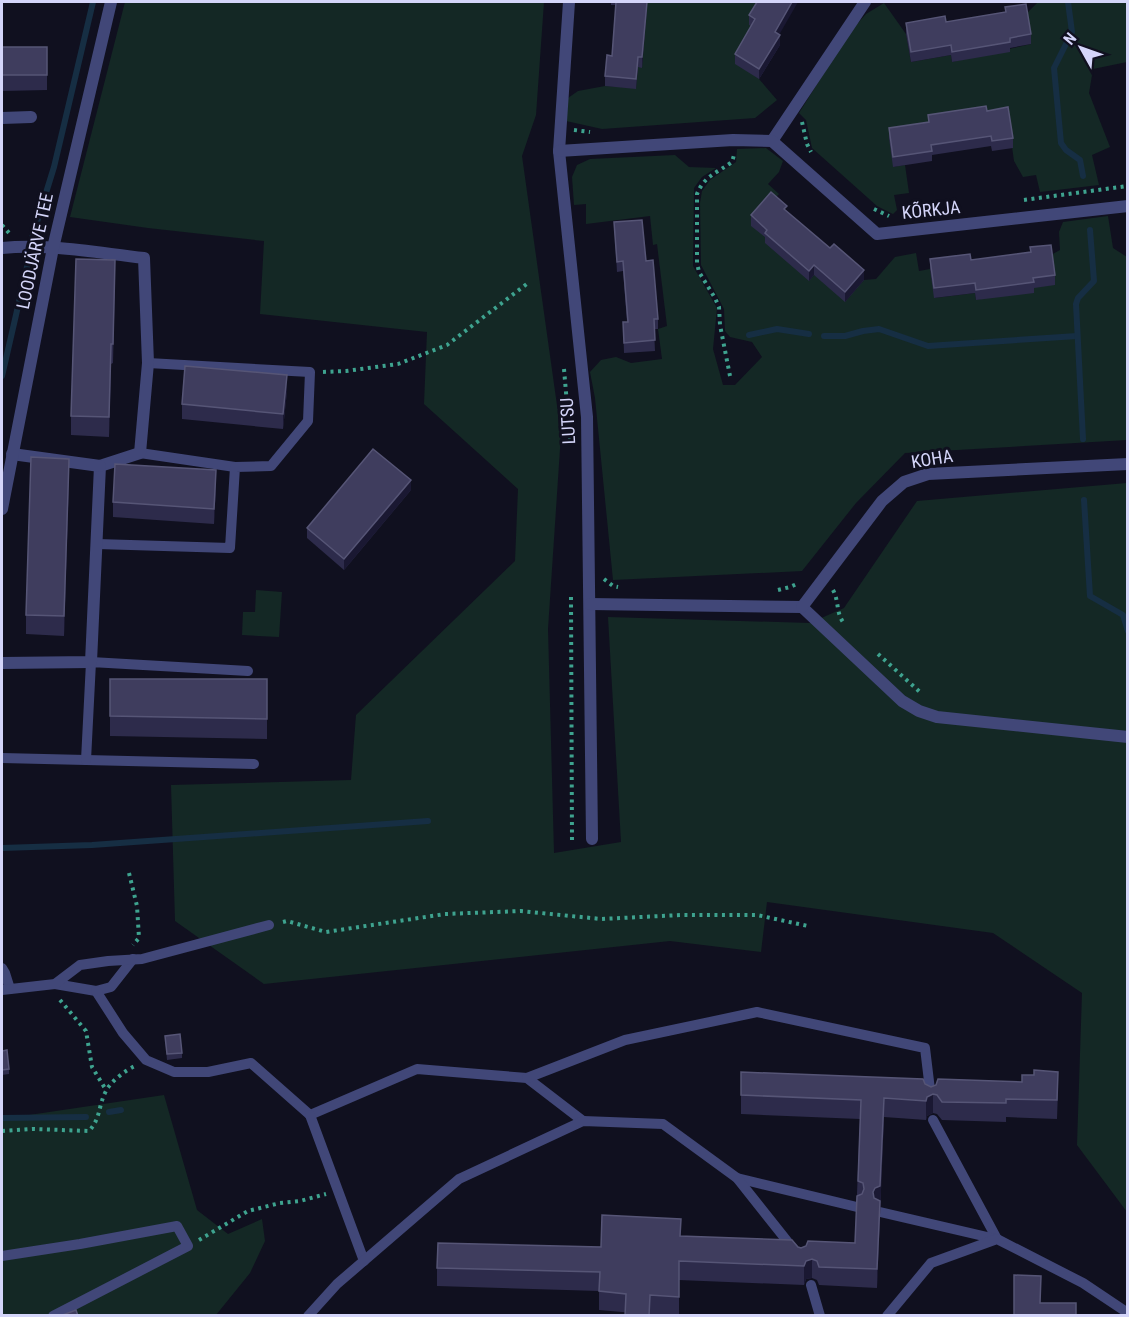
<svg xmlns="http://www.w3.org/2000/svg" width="1129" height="1317" font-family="'Roboto Condensed',sans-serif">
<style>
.green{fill:#142825}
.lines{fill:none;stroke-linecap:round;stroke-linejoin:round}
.stream{stroke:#162e43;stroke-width:6}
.path{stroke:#3ea38f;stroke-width:4;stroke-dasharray:3 4.5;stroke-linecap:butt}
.lane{stroke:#414778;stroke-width:10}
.street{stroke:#414778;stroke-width:12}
.wall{fill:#2d2b4b}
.shaded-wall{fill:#1a1832}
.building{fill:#3f3d5e;stroke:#565576;stroke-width:1.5}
.labels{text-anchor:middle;stroke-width:6;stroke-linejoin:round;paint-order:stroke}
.street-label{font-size:18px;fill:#d4d5f9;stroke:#10101f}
</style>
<rect width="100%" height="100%" fill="#10101f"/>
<g class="green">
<path d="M125 2H544L536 115 522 156 561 434 548 629 554 853 621 842 608 617 810 623 844 608 917 501 1127 483V1212L1077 1145 1082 993 993 933 767 902 761 952 670 941 264 984 175 921 171 785 351 780 356 715 515 561 518 489 424 404 427 332 260 314 264 241 148 228 70 217Z"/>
<path d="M640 2H763L755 29 759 79 777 100 755 118 602 129 566 121 568 98 578 91 605 86 636 88 638 67H642Z"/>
<path d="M1038 2H1127V62L1093 69 1089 93 1110 147 1092 155 1099 185 1040 192 1036 175 1023 177 1014 161 1008 118 893 167 905 165 909 193 894 195 897 210 893 214 877 206 812 148 806 120 799 113 849 33 866 14 884 3 906 34 911 62 951 55 952 62 1031 44 1026 14Z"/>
<path d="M766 148 783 161 779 172 768 184 779 194 771 202 814 275 864 280 876 279 895 257 916 253 919 271 930 269 935 298 975 293 976 300 1033 288 1051 255 1060 250 1059 232 1063 222 1108 216 1113 248 1127 257V440L905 453 856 503 802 571 613 580 595 398 590 372 601 360 616 357 631 363 662 359 658 329 667 326 657 244 653 245 650 216 586 224V204L574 205 572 177 577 165 590 159 675 155 689 167 716 168 702 177 694 188 693 266 717 308 713 349 723 385H735L762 357 752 342 730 337 725 331 724 309 701 265 700 203 702 191 710 180 736 162 737 149Z"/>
<path d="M256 590 282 592 279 637 242 635 243 612H255Z"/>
<path d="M164 1095 197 1210 228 1234 262 1219 265 1241 250 1273 216 1315 2 1316V1119Z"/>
</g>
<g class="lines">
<g class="stream">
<path d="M1068 2 1072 32 1054 68 1061 143 1066 150 1080 160 1083 176"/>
<path d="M749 335 777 329 809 334"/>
<path d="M824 336H845L863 331 879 329 928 346 1077 336"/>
<path d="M2 376 27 267 32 238 54 167 93 2"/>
<path d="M1083 439 1076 304 1078 298 1094 281 1090 230"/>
<path d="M1084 500 1090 596 1123 615 1128 631"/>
<path d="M2 848 92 845 428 821"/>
<path d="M109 1112 121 1110"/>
<path d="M2 1118 86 1117"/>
</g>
<g class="path">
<path d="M802 122 807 144 811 152"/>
<path d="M574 130 590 132"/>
<path d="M1024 200 1128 186"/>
<path d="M874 209 889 216"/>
<path d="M2 225 9 233"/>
<path d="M564 369 570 439"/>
<path d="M323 372 346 371 398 364 447 345 528 283"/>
<path d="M730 376 720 325 719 307 715 298 699 272 697 263V194C704 176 717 173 732 162L734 155"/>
<path d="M604 579 613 586 618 587"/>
<path d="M778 590 790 587 799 583"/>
<path d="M833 590C839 601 836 612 843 622"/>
<path d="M571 597 572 842"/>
<path d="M878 654 921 693"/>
<path d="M129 873 137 906 139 938 133 945"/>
<path d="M283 922 287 921 326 932 445 914 521 911 601 919 682 915H757L808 926"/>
<path d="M60 1000 86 1031 92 1067 106 1090"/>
<path d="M2 1131 33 1129 89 1131C101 1118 98 1106 106 1091 110 1082 126 1070 135 1066"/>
<path d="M199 1240 248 1211 280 1203 300 1201 326 1194"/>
</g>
<g class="lane">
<path d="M140 453 235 467"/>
<path d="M97 544 230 548 235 467 271 466 308 421 310 372 148 363"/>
<path d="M2 758 254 764"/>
<path d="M86 760 91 662 248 671"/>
<path d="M2 968 5 973 10 989"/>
<path d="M55 984 96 991 111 987 133 959"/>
<path d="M2 990 55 984 80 965 108 961 142 959 269 925"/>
<path d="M96 991 123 1033 146 1060 174 1072H208L251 1063 310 1115 417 1069 527 1078 583 1121"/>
<path d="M527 1078 625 1040 757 1012 925 1048 931 1098"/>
<path d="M310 1115 364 1261"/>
<path d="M933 1120 997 1239"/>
<path d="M737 1178 857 1207"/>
<path d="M880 1212 996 1239"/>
<path d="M2 1256 80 1244 177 1226 188 1246 53 1316"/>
<path d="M811 1285 820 1316"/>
<path d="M308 1316 337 1284 459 1179 583 1121 663 1124 737 1178 795 1251"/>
<path d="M887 1316 931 1263 997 1239 1083 1283 1128 1313"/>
</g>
<g class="street">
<path d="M569 2 559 151 587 417 592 839"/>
<path d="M2 118 31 117"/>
<path d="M772 141 865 2"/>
<path d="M559 151 733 140 772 141 877 234 1128 206"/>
<path d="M2 248C48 243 98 253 144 258L148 363 140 453 100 466 91 662 2 663"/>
<path d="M12 454 100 466"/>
<path d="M2 509 53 248 111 2"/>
<path d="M590 604 802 607 902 701 919 711 937 717 1128 737"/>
<path d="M802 607 882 501 904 482 928 474 1128 464"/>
</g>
</g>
<g class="wall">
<path d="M611 2H647L642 68 638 67 636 89 605 86V76L612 56 616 5H611Z"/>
<path d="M1005 7 1031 34V44L1010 48V52L952 62 951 55 911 62 906 34V23L946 22 1005 12Z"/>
<path d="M749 15 779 34 780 45 759 79 735 64V54L751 26 749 25Z"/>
<path d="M2 47H47V90L2 91Z"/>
<path d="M987 111 1013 138V148L992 151 991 146 932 155V161L893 167 889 138V128L928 122V115Z"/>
<path d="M787 212 864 280 845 302 814 275 809 281 765 243V237L751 226V215Z"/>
<path d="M614 222 646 261 658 319V329H654L655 351 624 353 623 322H627L623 271 617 272Z"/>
<path d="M930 259 971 260 1055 275V285L1034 288V293L976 300 975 293 934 298 930 269Z"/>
<path d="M115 280 113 363 111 364 109 437 71 435V416Z"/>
<path d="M287 391 283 429 182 419V404Z"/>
<path d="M69 478 64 636 26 634V615Z"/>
<path d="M216 485 214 524 113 517V502Z"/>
<path d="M411 490 344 570 307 538V528Z"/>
<path d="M110 679H267V739L110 736Z"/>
<path d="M165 1036 182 1053V1058L167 1060Z"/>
<path d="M2 1051 9 1069V1074L2 1075Z"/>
<path d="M925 1084 931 1087 1058 1090 1057 1119 1006 1117V1122L942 1120 937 1114 933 1113 927 1116 926 1120 884 1117 877 1288 819 1285 817 1280 812 1278 806 1279 804 1285 679 1280V1316H668L599 1310V1291L437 1286V1268L681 1236 801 1248 855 1243 860 1119 741 1114V1095Z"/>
</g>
<g class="shaded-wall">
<path d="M647 2V9L642 68V57Z"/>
<path d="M792 2H798L775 42V32Z"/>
<path d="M780 35V45L759 79V69Z"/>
<path d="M814 265V275L809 281V271Z"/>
<path d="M864 270V280L845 302V292Z"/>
<path d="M111 344V364L109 437V417Z"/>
<path d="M287 375V391L283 429V414Z"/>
<path d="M69 459V478L64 636V616Z"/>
<path d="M216 470V485L214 524V509Z"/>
<path d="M411 480V490L344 570V559Z"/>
<path d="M933 1094V1113L927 1116 926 1120V1101L927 1097Z"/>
<path d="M884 1098V1117L877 1288V1269L873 1192Z"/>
<path d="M812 1259V1278L806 1279 804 1285V1266L806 1261Z"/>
</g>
<g class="building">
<path d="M616 2H647L642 57H638L636 79 605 76 607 55 612 56Z"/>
<path d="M757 2H792L775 32 780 35 759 69 735 54 755 19 749 15Z"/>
<path d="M1026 4 1031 34 1010 38V42L952 52 951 45 911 52 906 23 945 16 946 22 1006 12 1005 7Z"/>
<rect x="2" y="47" width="45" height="28"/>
<path d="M986 106 987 111 1008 107 1013 138 992 141 991 136 931 145 932 151 893 157 889 128 929 122 928 115Z"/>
<path d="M771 192 787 206 784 209 830 248 834 244 864 270 845 292 814 265 809 271 765 233 767 230 751 215Z"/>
<path d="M642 220 646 261 653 260 658 319H654L655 340 624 343 623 322H628L623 261 617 262 614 222Z"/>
<path d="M1051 245 1055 275 1033 278 1034 282 976 290 975 283 934 288 930 259 970 254 971 260 1031 252 1030 247Z"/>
<path d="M76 259 115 260 113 344H111L109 417 71 416Z"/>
<path d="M185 366 287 375 283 414 182 404Z"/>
<path d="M373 449 411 480 344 559 307 528Z"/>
<path d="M31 457 69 459 64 616 26 615Z"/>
<path d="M115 464 216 470 214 509 113 502Z"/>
<path d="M110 679H267V719L110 716Z"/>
<path d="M180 1034 182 1053 167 1054 165 1036Z"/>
<path d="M7 1050 9 1069 2 1070V1051Z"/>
<path d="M1034 1070 1058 1072 1057 1100 1006 1099V1103L942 1102 937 1095 933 1094 927 1097 926 1101 884 1098 880 1186 875 1188 873 1192 874 1198 880 1201 877 1269 819 1267 817 1261 812 1259 806 1261 804 1266 679 1261V1297L650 1295 649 1316H625L626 1294 599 1291 600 1272 437 1268 438 1243 601 1247 602 1215 681 1219 680 1236 792 1240 798 1247 801 1248 806 1246 808 1241 855 1243 857 1196 862 1194 864 1189 863 1183 858 1181 861 1100 741 1095V1072L923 1079 925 1084 931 1087 936 1085 938 1079 1022 1082V1075H1034Z"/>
<path d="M1014 1275 1041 1276 1040 1303H1076V1316H1014Z"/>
<path d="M76 1310 78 1316H60Z"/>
</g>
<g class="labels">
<g class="street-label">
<text transform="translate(931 210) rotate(-6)" y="6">KÕRKJA</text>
<text transform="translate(35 251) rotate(-78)" y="6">LOODJÄRVE TEE</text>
<text transform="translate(568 421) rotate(-93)" y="6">LUTSU</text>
<text transform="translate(932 459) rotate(-9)" y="6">KOHA</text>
</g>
</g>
<rect width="1129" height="1317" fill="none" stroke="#d4d5f9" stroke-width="6"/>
<g transform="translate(1081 48) rotate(310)" stroke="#10101f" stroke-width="4.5" paint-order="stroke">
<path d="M0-4.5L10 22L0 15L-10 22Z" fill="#d4d5f9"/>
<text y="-9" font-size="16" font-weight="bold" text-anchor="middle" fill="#d4d5f9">N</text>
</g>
</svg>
